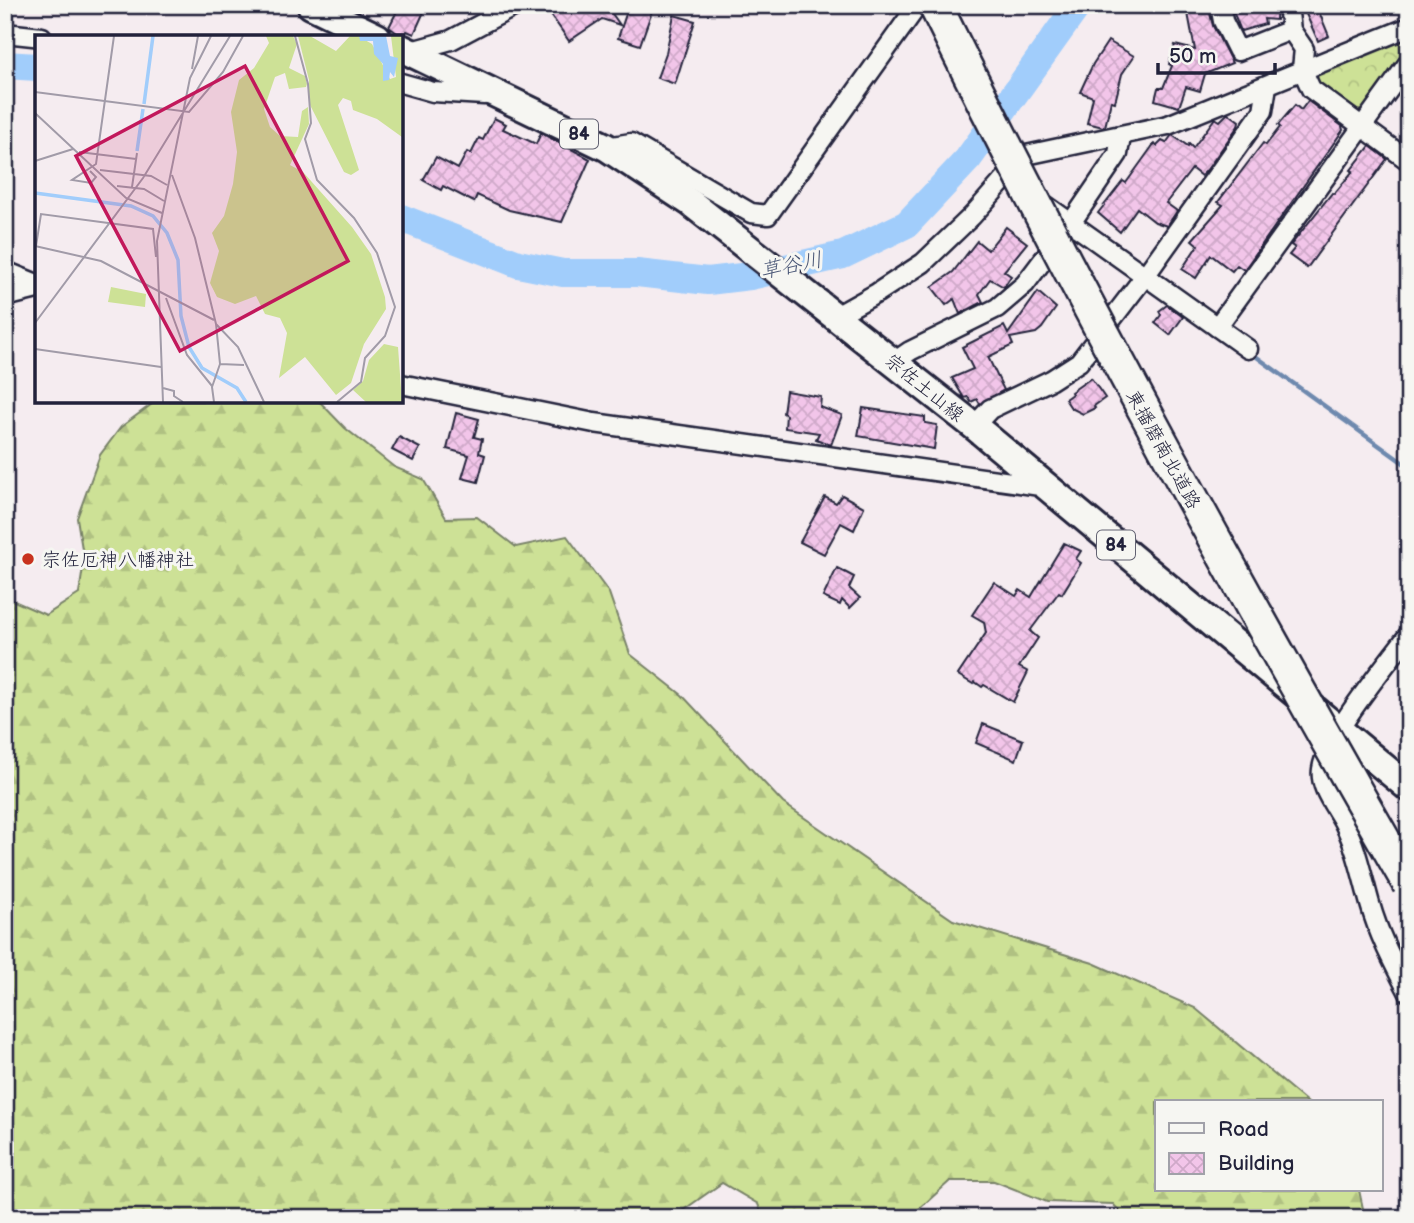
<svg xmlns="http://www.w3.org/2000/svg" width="1414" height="1223" font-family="'Balsamiq Sans','Klee One',sans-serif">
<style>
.forest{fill:url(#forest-firs);stroke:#788268;stroke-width:2}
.park{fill:url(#park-crowns);stroke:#788268;stroke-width:2}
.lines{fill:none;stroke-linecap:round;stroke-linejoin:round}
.stream{stroke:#6e89ae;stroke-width:4.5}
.river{stroke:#a1cdfb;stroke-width:28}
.building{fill:url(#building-cross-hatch);stroke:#22223b;stroke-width:2}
.minor-casing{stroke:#22223b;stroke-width:23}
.primary-casing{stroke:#22223b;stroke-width:32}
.minor{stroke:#f6f6f2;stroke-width:18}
.primary{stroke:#f6f6f2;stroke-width:26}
.motorway-bridge-casing{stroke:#22223b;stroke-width:37;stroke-linecap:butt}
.motorway-bridge{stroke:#f6f6f2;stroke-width:32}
.poi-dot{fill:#c8321e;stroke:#f6f6f2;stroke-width:2.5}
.labels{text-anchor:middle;stroke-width:6;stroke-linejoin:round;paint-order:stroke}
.shield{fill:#f6f6f2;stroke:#626272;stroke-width:2}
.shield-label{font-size:18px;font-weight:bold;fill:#22223b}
.street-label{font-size:19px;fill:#22223b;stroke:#f6f6f2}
.poi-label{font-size:19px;fill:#22223b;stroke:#f6f6f2;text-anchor:start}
.water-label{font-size:21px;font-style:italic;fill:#485575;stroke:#f6f6f2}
.inset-river{fill:none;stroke:#a1cdfb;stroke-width:3.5}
.inset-road{fill:none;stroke:#a19ba8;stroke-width:2}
.view{fill:#c2185b;fill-opacity:0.15;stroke:#c2185b;stroke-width:3.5}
.inset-edge{fill:none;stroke:#22223b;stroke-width:3.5}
</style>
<defs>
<pattern id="forest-firs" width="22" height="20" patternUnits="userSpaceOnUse" patternTransform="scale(1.75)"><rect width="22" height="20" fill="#cde196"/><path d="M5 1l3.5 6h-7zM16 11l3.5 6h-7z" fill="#b0c182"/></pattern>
<pattern id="park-crowns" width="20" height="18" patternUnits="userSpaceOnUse" patternTransform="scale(1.75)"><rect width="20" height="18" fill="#cde196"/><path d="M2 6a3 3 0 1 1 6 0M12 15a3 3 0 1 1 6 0" fill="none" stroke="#b0c182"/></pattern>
<pattern id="building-cross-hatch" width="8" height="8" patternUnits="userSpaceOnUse" patternTransform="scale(1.75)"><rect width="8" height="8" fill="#f2c5e9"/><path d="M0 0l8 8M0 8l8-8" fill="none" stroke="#cfa9c9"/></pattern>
</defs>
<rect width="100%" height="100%" fill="#f5ecf0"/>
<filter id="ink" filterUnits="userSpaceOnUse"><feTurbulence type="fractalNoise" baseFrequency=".0143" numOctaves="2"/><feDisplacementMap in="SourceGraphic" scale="14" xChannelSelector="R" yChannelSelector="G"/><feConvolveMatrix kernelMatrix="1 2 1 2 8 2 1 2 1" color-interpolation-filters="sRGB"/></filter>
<g filter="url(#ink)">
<path class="forest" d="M156 401H319L345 428 394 467 423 479 446 518 477 517 516 547 567 536 609 593 630 654 682 695 783 803 953 920 1093 963 1195 1008 1307 1102H1157V1190H1359L1365 1218H1126L1113 1204 1047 1202 994 1181H950L917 1211 913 1218H763L758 1204 722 1183 672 1218H5V597L46 615 79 594 84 561 77 518 100 455 121 427Z"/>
<path class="park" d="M1402 38 1409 45V50L1365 109 1355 111 1316 83 1318 74Z"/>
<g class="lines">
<path class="stream" d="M1254 355 1409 467"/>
<g class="river">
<path d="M5 65 37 67"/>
<path d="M401 218 518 264 563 273H637L708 281 750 276 843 255 907 224 968 159 1078 5"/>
</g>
</g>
<g class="building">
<path d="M400 5H427L414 34 407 31 406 33H397L389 27Z"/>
<path d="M544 5H606L620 25 602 19 569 41Z"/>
<path d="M629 5 652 11 640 45 618 38Z"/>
<path d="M1202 5H1208L1213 26 1232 63 1205 74 1200 91 1186 87 1179 107 1155 100 1158 88H1163L1172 66 1169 64 1175 45 1195 50 1187 8Z"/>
<path d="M1254 5H1277L1276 20 1264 19 1265 24 1241 31 1233 11Z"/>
<path d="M1302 5H1318L1319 12 1329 36 1318 41Z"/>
<path d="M674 15 695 21 675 84 657 78 666 53Z"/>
<path d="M1108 41 1134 56 1122 74 1115 102 1111 101 1105 127H1103L1087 123 1093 97 1080 92 1093 64Z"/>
<path d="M1308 101 1342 126 1343 130 1244 270 1237 265 1232 271 1211 255 1196 278 1182 269 1198 245 1192 240 1223 205 1218 202 1263 143 1266 145 1280 127 1278 125 1295 105 1301 110Z"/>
<path d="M1228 113 1239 121 1238 126 1206 171 1201 176 1192 169 1166 203 1177 211 1167 226 1155 222 1137 208 1120 232 1098 213 1123 181 1126 183 1154 144 1157 146 1162 141 1166 143 1172 135 1188 146 1189 144 1193 148 1215 118 1220 121Z"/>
<path d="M494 118 506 124 503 129 536 144 541 133 590 159 562 222 509 210 477 195 474 202 443 186 441 190 423 180 436 157 458 169 467 152 471 154 479 138 483 140Z"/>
<path d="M1370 146 1387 159 1307 268 1289 255 1295 248 1291 245 1332 193 1334 194 1353 171 1351 170Z"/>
<path d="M1006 227 1027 243 1004 271 1011 276 1004 287 990 279 979 294 983 302 960 314 954 299 946 305 932 287 953 272 977 241 988 250Z"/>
<path d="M1038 292 1056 308 1042 328 1036 333 1010 338 1013 345 988 357 1004 390 980 404 977 399 971 402 968 397 964 398 952 378 973 369 962 347 1004 326 1008 334Z"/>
<path d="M1167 305 1183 317 1170 335 1155 323 1161 315 1159 311Z"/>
<path d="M1091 378 1105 398 1094 406 1095 408 1083 414 1071 408 1065 399 1072 394 1071 392Z"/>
<path d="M786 391 821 397 820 407 842 415 831 445 816 439 819 433 785 428 786 415 783 413Z"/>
<path d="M863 408 925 417V423L937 425 934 449 858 436Z"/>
<path d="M456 413 479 419 474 437 482 439 479 453 485 455 478 482 462 478 469 455 447 449Z"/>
<path d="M399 437 420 448 413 461 392 450Z"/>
<path d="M842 495 864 507 854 530 841 523 824 554 800 542 825 497 836 503Z"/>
<path d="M1064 543 1081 551 1076 559 1081 563 1062 594 1059 592 1030 631 1038 638 1019 667 1028 672 1013 702 984 685 982 687 975 682 973 684 958 675 986 633 984 622 972 615 994 582 1016 596 1020 590 1031 597Z"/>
<path d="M837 568 854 577 849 588 860 598 850 608 842 600 840 605 823 597Z"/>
<path d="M983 724 1023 740 1016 760 976 743Z"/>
</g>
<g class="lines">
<g class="minor-casing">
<g id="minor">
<path d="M1220 5 1223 21 1238 51 1291 30"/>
<path d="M1288 5 1291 30 1304 49 1302 69 1311 89 1409 161"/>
<path d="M5 33 42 37"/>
<path d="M404 53 451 40 517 5"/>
<path d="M401 83 433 92 484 95"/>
<path d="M606 147 631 143 751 213 768 215 918 5"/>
<path d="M1040 201 1248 349"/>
<path d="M5 271 37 284"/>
<path d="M5 297 37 289"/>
<path d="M836 316 877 293 923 263 972 216 1026 155 1168 125 1409 27"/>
<path d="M1217 327 1409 62"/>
<path d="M894 362 910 351 997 308 1025 284 1071 223 1118 154 1121 136"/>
<path d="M401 384 594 423 1047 487"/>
<path d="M974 426 990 409 1051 380 1079 362 1145 276 1263 111 1267 86"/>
<path d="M1409 634C1387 664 1327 735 1322 769 1319 788 1336 807 1344 823 1357 849 1362 876 1370 904 1379 936 1394 964 1409 993"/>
</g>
</g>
<g class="primary-casing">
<g id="primary">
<path d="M311 5 377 37"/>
<path d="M401 48 606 147 691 203 974 426 1409 788"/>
</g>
</g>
<use href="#minor" class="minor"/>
<use href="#primary" class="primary"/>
<g class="motorway-bridge-casing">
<path id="motorway-bridge" d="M935 5C1082 304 1243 595 1409 884"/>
</g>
<use href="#motorway-bridge" class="motorway-bridge"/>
</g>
</g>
<circle class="poi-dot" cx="28" cy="559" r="7"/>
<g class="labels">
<g class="shield">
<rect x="560" y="119.5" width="38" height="29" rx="5"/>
<rect x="1097" y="530.5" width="38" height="29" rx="5"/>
</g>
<g class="shield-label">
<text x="579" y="140">84</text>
<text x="1116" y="551">84</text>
</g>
<g class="street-label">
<text transform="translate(925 387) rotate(39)" y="7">宗佐土山線</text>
<text transform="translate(1164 449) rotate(61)" y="7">東播磨南北道路</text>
</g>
<g class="poi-label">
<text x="42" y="566">宗佐厄神八幡神社</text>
</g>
<g class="water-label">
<text transform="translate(791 265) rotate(-11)" y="7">草谷川</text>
</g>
</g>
<g transform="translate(35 35)">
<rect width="368" height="368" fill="#f5ecf0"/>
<path d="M76 252 111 259 110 272 73 267Z" fill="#cde196"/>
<path d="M231 1H258L262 9 254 33 270 41 272 49 271 52 254 54 250 38 240 42 229 74 235 92 245 101 263 102 267 76 273 72 274 89 255 130 268 137 317 192 336 219 350 262 351 274 329 309 316 348 301 360 270 322 244 343 252 298 245 283 230 279 221 261 200 269 182 262 175 248 184 216 177 198 189 181 198 149 202 117 196 77 204 45 219 33 234 8ZM263 1H275L301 16 315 1H323L337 9 355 44 361 42 356 1H367V102L342 84 318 75 316 66 308 63 303 70 324 135 316 140 309 137 274 68V45ZM349 309 363 312 367 367H331L318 355 328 346 334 325Z" fill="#cde196"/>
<path d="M324 1H351L355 21 363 23 359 42 355 37 354 45 348 46V29L339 19 338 6H325Z" fill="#a1cdfb"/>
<path class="inset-river" d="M109 69 118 1M102 116 108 74M0 158 96 171 118 181 132 198 143 225 146 281 154 312 167 333 202 353 211 367"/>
<path class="inset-road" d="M260 1 273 49 276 88 270 104 282 145 319 183 342 218 360 272 350 301 330 323 326 347 302 367M157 34 163 1M0 57 154 77 188 37 208 1M0 78 91 163 127 178M44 117 101 124M0 126 38 114M65 135 116 141 132 150M55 136 61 142 56 148 37 145 61 129 79 1M137 140 160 203 181 289 185 329 177 352 179 367M82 151 109 154 129 166M97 152 102 118M0 211 66 226 179 285M1 211 6 179 118 194 121 222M131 263 152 320 177 351M0 288 108 143 195 1M181 289 203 312 229 367M0 314 126 332M185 329 209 330M128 353 139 356V361L148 367M128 367 122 206 155 43 176 1"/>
<path class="view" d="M210 31 313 226 145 316 41 121Z"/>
<rect width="368" height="368" class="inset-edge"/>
</g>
<rect width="1414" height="1223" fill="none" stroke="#f6f6f2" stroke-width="28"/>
<rect x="14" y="14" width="1386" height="1195" fill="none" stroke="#22223b" stroke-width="2.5" filter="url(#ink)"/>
<rect x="1155" y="1100" width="228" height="91" fill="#f6f6f2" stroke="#a1a1a9" stroke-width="2"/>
<rect x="1169" y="1123" width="35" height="10" fill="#f6f6f2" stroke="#a1a1a9" stroke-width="2"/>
<text x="1218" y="1136" font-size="21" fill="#22223b">Road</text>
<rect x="1169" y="1153" width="35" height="21" fill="url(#building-cross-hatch)" stroke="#a1a1a9" stroke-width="2"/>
<text x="1218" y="1170" font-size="21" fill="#22223b">Building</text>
<path d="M1158 63v10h117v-10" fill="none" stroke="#22223b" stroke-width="3.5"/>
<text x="1169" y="63" font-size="21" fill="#22223b" stroke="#f6f6f2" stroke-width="5" paint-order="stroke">50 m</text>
</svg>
